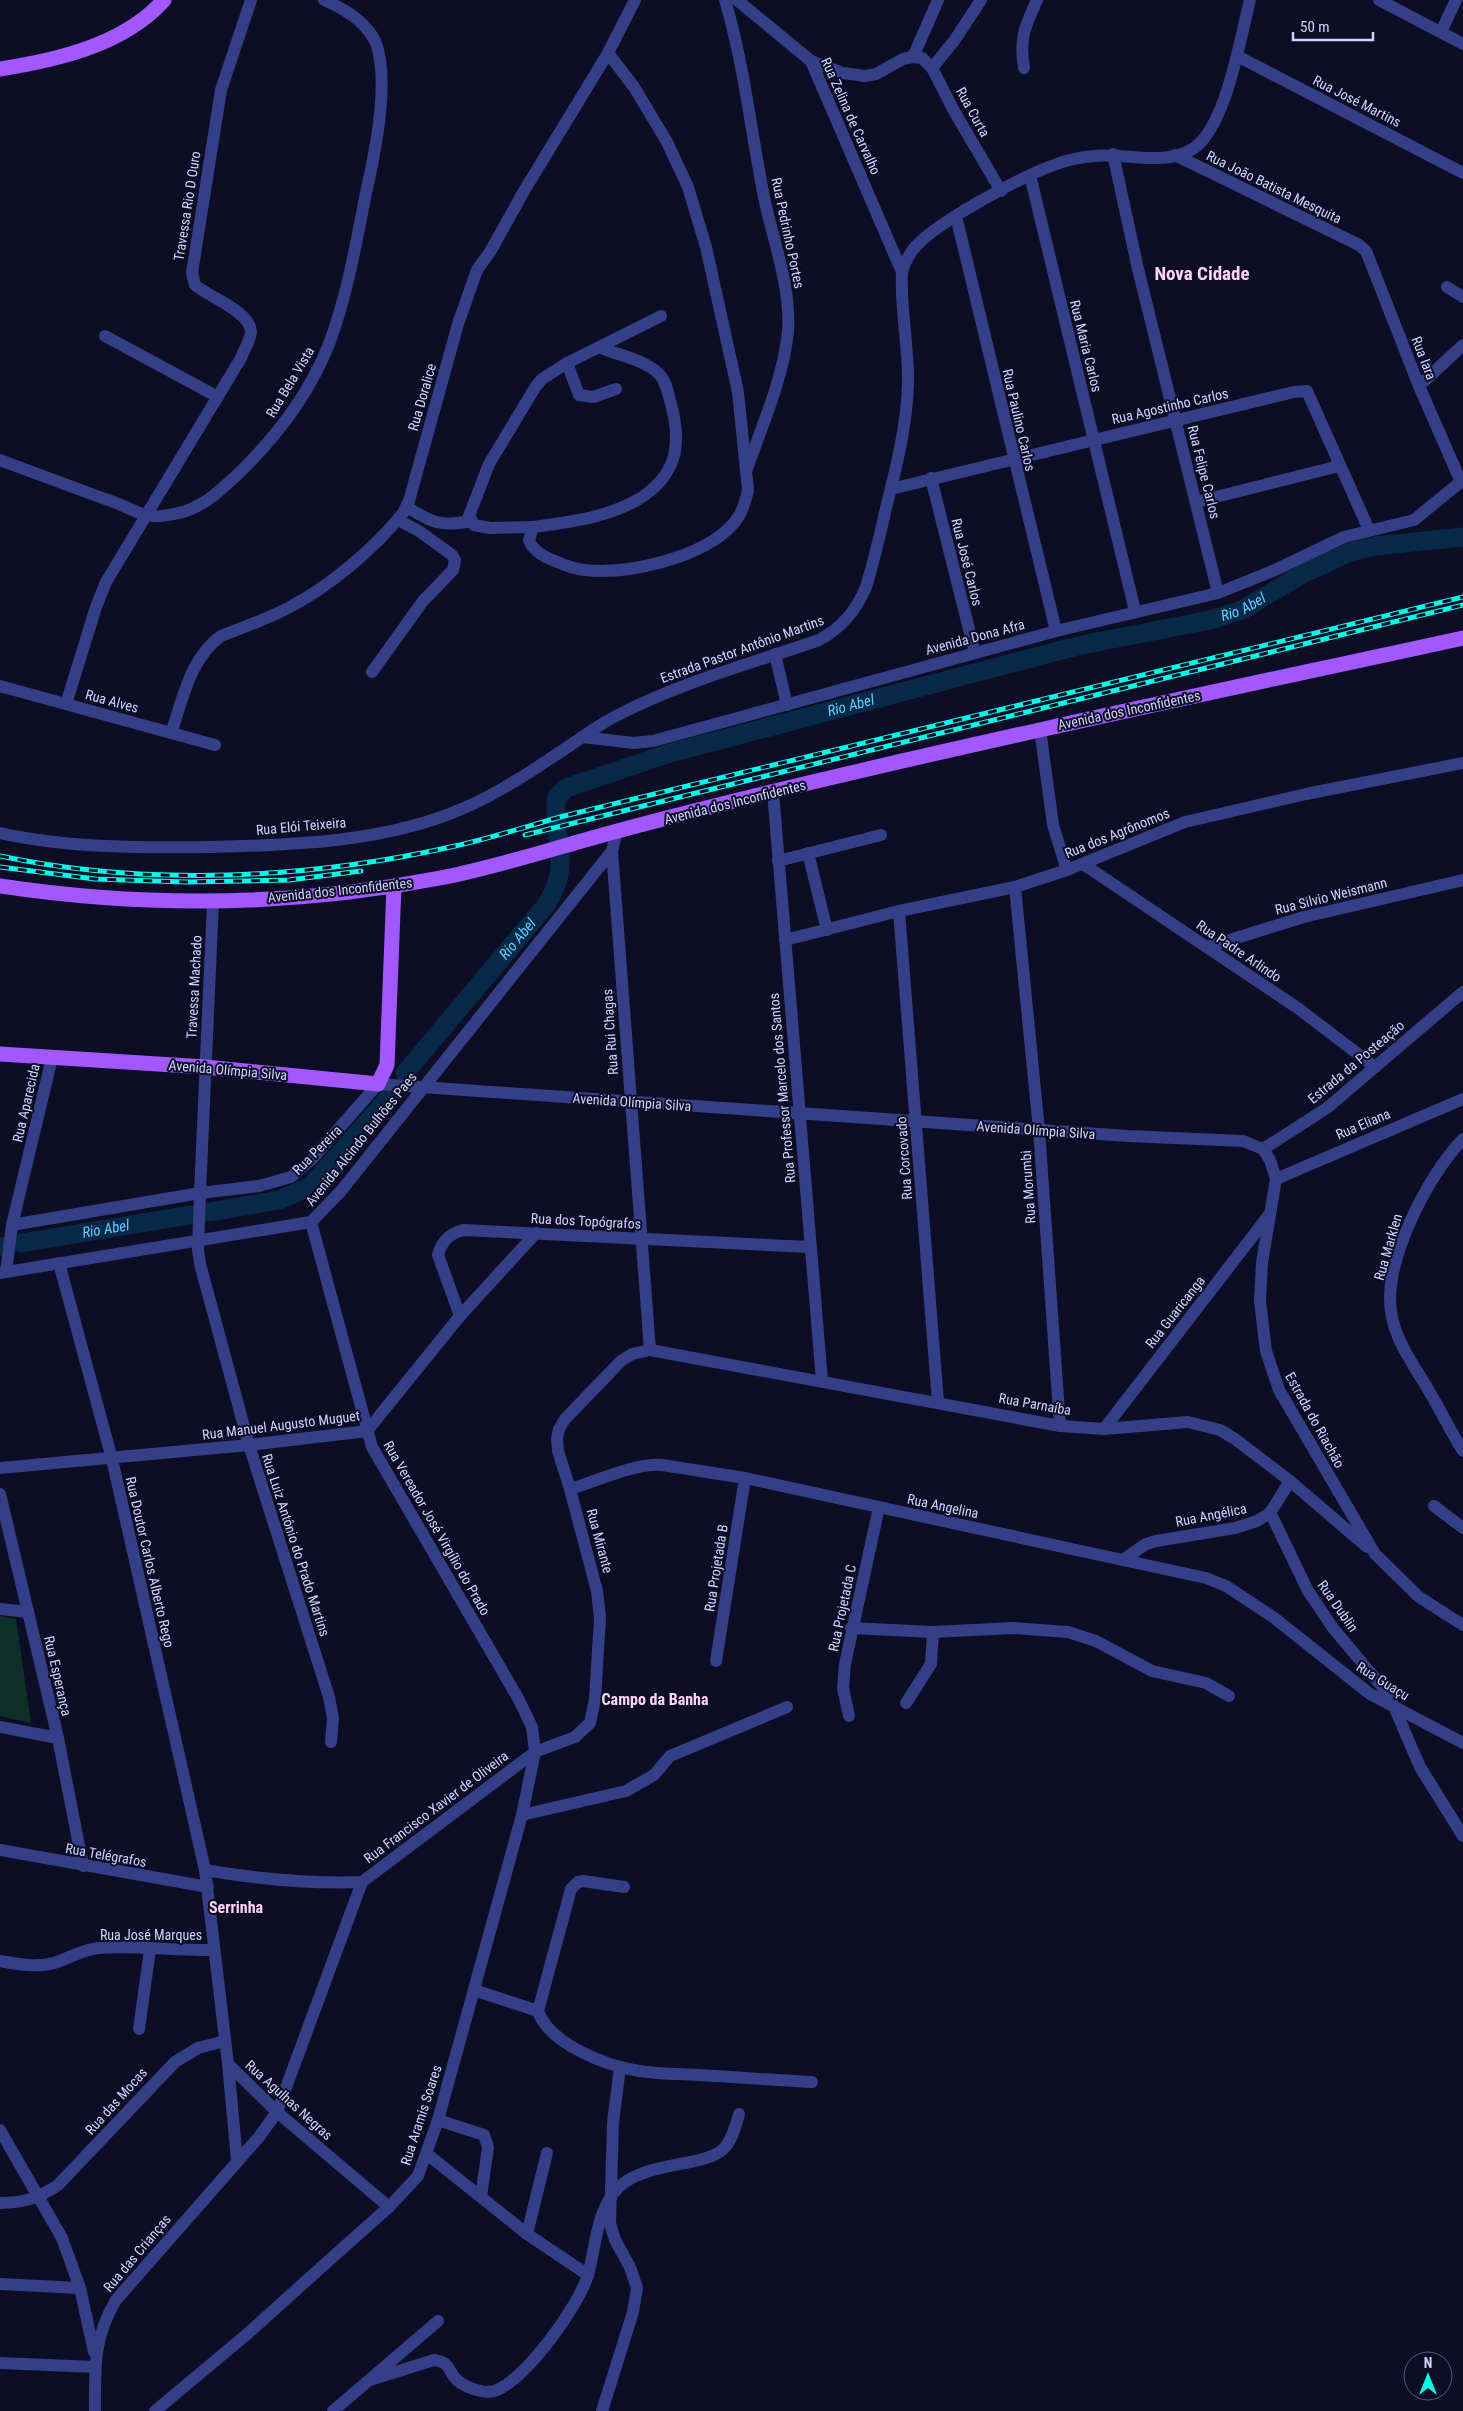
<svg xmlns="http://www.w3.org/2000/svg" width="1463" height="2411" font-family="'Roboto Condensed',sans-serif">
<style>
.green{fill:#0f2f29}
.lines{fill:none;stroke-linecap:round;stroke-linejoin:round}
.river{stroke:#082a48;stroke-width:19}
.minor{stroke:#343f87;stroke-width:12}
.major{stroke:#a357ff;stroke-width:15}
.rail-casing{stroke:#00fbe9;stroke-width:5}
.rail{stroke:#0d0d25;stroke-width:3;stroke-dasharray:9;stroke-linecap:butt}
.labels{text-anchor:middle;stroke-width:4;stroke-linejoin:round;paint-order:stroke}
.street-label{font-size:14px;fill:#d0d3ff;stroke:#0d0d25}
.water-label{font-size:15px;font-style:italic;fill:#5ed0ff;stroke:#0d0d25}
.quarter-label{font-size:16px;font-weight:bold;fill:#ffd2f6;stroke:#0d0d25}
.district-label{font-size:19px;font-weight:bold;fill:#ffd2f6;stroke:#0d0d25}
</style>
<rect width="100%" height="100%" fill="#0d0d25"/>
<path class="green" d="M0 1616 16 1619 31 1723 0 1716Z"/>
<g class="lines">
<g class="river">
<path id="s1" d="M405 1073 546 905C572 865 554 845 556 803L557 797 566 788 670 753 1077 646 1210 620 1242 610 1304 573 1350 552 1375 546 1463 537"/>
<path d="M210 1212 279 1200 311 1186 391 1095"/>
<path id="s2" d="M21 1243 190 1215"/>
<path d="M0 1246H1"/>
</g>
<g class="minor">
<path d="M725 0C744 64 751 132 764 197 773 241 791 286 788 331 784 376 762 426 747 469"/>
<path d="M737 0 811 61 902 272"/>
<path d="M1379 0 1463 44"/>
<path d="M1441 32 1456 0"/>
<path d="M1237 56 1463 173"/>
<path d="M913 57 938 0"/>
<path d="M811 61 843 73 865 76 876 74 903 59 913 57 922 58 932 68 954 111 1001 191"/>
<path d="M932 68 954 41 981 0"/>
<path d="M1024 68C1019 39 1025 26 1037 0"/>
<path d="M1113 154 1138 269 1218 593"/>
<path d="M1175 155 1359 245 1366 251 1419 386 1461 482"/>
<path d="M1030 175 1135 611"/>
<path d="M956 216 1056 631"/>
<path d="M1447 287 1463 297"/>
<path d="M105 336 218 397"/>
<path d="M599 347C617 355 643 359 658 373 666 380 668 393 671 404 682 445 677 475 639 499 606 518 570 522 533 527L529 540C533 551 544 557 555 561 564 565 574 569 584 570 627 575 703 558 733 524 742 514 745 503 748 490L738 392 706 247 688 187 667 142 634 87 608 53"/>
<path d="M567 363 579 395 593 397 616 389"/>
<path d="M1419 386 1463 345"/>
<path d="M0 460C35 473 70 486 105 499 119 503 132 511 146 515 155 517 166 516 174 514 201 510 221 490 240 472 277 436 310 392 329 344 347 296 356 244 366 193 375 153 389 86 377 46 369 23 345 9 324 0"/>
<path d="M931 478 975 653"/>
<path d="M891 489 1294 392 1307 391 1369 530"/>
<path d="M1196 502 1339 466"/>
<path d="M407 507C432 523 441 527 471 521"/>
<path d="M533 527 490 528 474 525 469 516 489 464 536 386 542 379 567 363 661 316"/>
<path d="M775 654 787 705"/>
<path d="M372 672 423 601 453 570 455 560 452 555 419 531 398 520"/>
<path d="M0 686 215 745"/>
<path d="M66 704 96 607 106 582 241 358C244 350 250 341 251 332 251 312 209 297 195 285L192 273 221 90 251 0"/>
<path d="M1040 729 1053 825 1067 870"/>
<path d="M171 733C183 699 190 658 221 636 244 627 267 619 288 608 329 587 374 549 403 513L409 501 458 324 477 270 490 252 524 191 608 53 635 0"/>
<path d="M582 737 634 743 653 741 1056 631 1218 593 1275 570 1344 537 1414 520 1463 480"/>
<path d="M773 792 822 1381"/>
<path d="M617 831 612 851 650 1350"/>
<path d="M0 833C69 848 142 848 212 847 295 845 387 842 464 808 495 795 526 775 554 756 575 743 594 727 616 716 681 682 750 664 819 640 842 628 856 611 866 587 874 561 880 535 886 508 896 468 907 425 908 384 909 347 900 310 902 273 903 267 908 257 912 251 930 225 1020 178 1051 166 1064 161 1080 157 1094 156 1127 152 1174 170 1201 142 1228 113 1240 39 1250 0"/>
<path d="M808 853 827 930"/>
<path d="M778 861 881 835"/>
<path d="M1083 864 1299 1009 1375 1067"/>
<path d="M1015 887 1039 1130 1060 1426"/>
<path d="M213 902 200 1193 198 1250 200 1264 249 1445 329 1697 333 1718 331 1742"/>
<path d="M899 911 938 1402"/>
<path d="M785 940 899 911 1015 887 1067 870 1185 822 1306 794 1463 763"/>
<path d="M1207 947 1304 917 1463 880"/>
<path d="M1463 1139C1428 1175 1380 1266 1392 1317 1398 1347 1419 1372 1433 1398 1443 1415 1452 1434 1463 1451"/>
<path d="M1263 1149 1327 1108 1463 992"/>
<path d="M1276 1179 1463 1099"/>
<path d="M12 1225 200 1193 259 1186 291 1177 312 1159 378 1084 1128 1136 1243 1141 1263 1149 1270 1160 1276 1179 1262 1263 1260 1301 1266 1351 1279 1390 1375 1554 1419 1597 1463 1625"/>
<path d="M59 1263 112 1459 205 1870 228 2064 277 2112 389 2207"/>
<path d="M6 1272 12 1225 52 1058"/>
<path d="M0 1273 311 1222 341 1191 612 851"/>
<path d="M460 1316 438 1255C442 1241 449 1234 463 1230L809 1247"/>
<path d="M1104 1429 1269 1215"/>
<path d="M0 1468 249 1445 367 1431 460 1316 536 1233"/>
<path d="M570 1489C597 1481 635 1463 662 1465L745 1478 1206 1578 1226 1586 1273 1617 1370 1694 1463 1743"/>
<path d="M0 1494 58 1738 83 1866"/>
<path d="M1434 1506 1463 1528"/>
<path d="M1270 1512 1308 1591 1333 1628 1389 1695 1420 1767 1463 1836"/>
<path d="M1123 1560 1146 1544 1156 1541 1235 1528 1257 1521 1270 1513 1290 1481"/>
<path d="M0 1609 28 1612"/>
<path d="M851 1628 933 1632 1013 1628 1068 1632 1096 1641 1152 1671 1206 1683 1229 1696"/>
<path d="M716 1661 745 1478"/>
<path d="M906 1703 931 1664 933 1632"/>
<path d="M849 1716 843 1688 845 1664 879 1507"/>
<path d="M0 1727 58 1738"/>
<path d="M522 1815 626 1791 654 1775 670 1756 787 1707"/>
<path d="M0 1850 208 1887"/>
<path d="M205 1870C257 1879 309 1884 362 1882L535 1752 575 1737 590 1723 595 1699 600 1618 597 1591 570 1489 558 1451 557 1439 559 1429 565 1419 621 1361 632 1354 650 1350 1060 1426 1104 1429 1188 1422 1220 1430 1235 1439 1290 1481 1367 1547"/>
<path d="M624 1887 583 1881 578 1882 571 1889 538 2011C549 2044 607 2066 639 2071 658 2074 678 2074 697 2075 735 2077 773 2080 812 2082"/>
<path d="M0 1961C17 1964 37 1968 54 1963 69 1958 82 1950 98 1948 134 1945 176 1951 214 1950"/>
<path d="M474 1990 538 2011"/>
<path d="M139 2029 150 1950"/>
<path d="M228 2064 237 2160"/>
<path d="M438 2120 484 2135 488 2147 481 2197"/>
<path d="M0 2130 62 2238 80 2288 94 2352"/>
<path d="M427 2154 527 2234 588 2275"/>
<path d="M0 2203C23 2203 39 2198 58 2185L175 2062 198 2048 225 2041"/>
<path d="M527 2234 547 2153"/>
<path d="M0 2284 80 2288"/>
<path d="M0 2363 95 2367"/>
<path d="M370 2380 434 2360C453 2363 447 2372 458 2381 467 2388 486 2395 497 2390 528 2376 578 2307 588 2275 596 2247 596 2209 619 2187 647 2160 710 2168 726 2146 733 2137 736 2125 739 2114"/>
<path d="M95 2411C95 2367 93 2339 116 2300L259 2137 277 2112 362 1882"/>
<path d="M155 2411 246 2335 335 2255 389 2207 418 2176 438 2120 522 1815 535 1752 532 1727 518 1698 372 1447 311 1222"/>
<path d="M333 2411 438 2321"/>
<path d="M602 2411 633 2312 637 2288 630 2267 615 2240 610 2223 613 2123 620 2067"/>
</g>
<g class="major">
<path d="M0 69C57 60 124 45 164 0"/>
<path d="M0 886C146 908 295 906 440 878 487 869 533 855 578 842 643 823 709 807 775 791 1003 736 1233 688 1463 638"/>
<path d="M0 1054 205 1067 378 1084 387 1065 394 886"/>
</g>
<g class="rail-casing">
<g id="rail">
<path d="M525 835 1463 605"/>
<path d="M0 856C147 887 309 879 455 846 491 838 528 826 564 816L1463 597"/>
<path d="M0 867 95 879 186 882 289 880 361 871"/>
</g>
</g>
<use href="#rail" class="rail"/>
</g>
<g class="labels">
<g class="street-label">
<text transform="translate(1357 101) rotate(27)" y="5">Rua José Martins</text>
<text transform="translate(973 112) rotate(61)" y="5">Rua Curta</text>
<text transform="translate(851 116) rotate(66)" y="5">Rua Zelina de Carvalho</text>
<text transform="translate(1274 187) rotate(26)" y="5">Rua João Batista Mesquita</text>
<text transform="translate(187 206) rotate(-81)" y="5">Travessa Rio D Ouro</text>
<text transform="translate(788 233) rotate(78)" y="5">Rua Pedrinho Portes</text>
<text transform="translate(1086 346) rotate(76)" y="5">Rua Maria Carlos</text>
<text transform="translate(1424 358) rotate(69)" y="5">Rua Iara</text>
<text transform="translate(290 382) rotate(-59)" y="5">Rua Bela Vista</text>
<text transform="translate(422 397) rotate(-74)" y="5">Rua Doralice</text>
<text transform="translate(1170 406) rotate(-13)" y="5">Rua Agostinho Carlos</text>
<text transform="translate(1019 420) rotate(77)" y="5">Rua Paulino Carlos</text>
<text transform="translate(1204 472) rotate(76)" y="5">Rua Felipe Carlos</text>
<text transform="translate(967 562) rotate(76)" y="5">Rua José Carlos</text>
<text transform="translate(975 637) rotate(-15)" y="5">Avenida Dona Afra</text>
<text transform="translate(742 649) rotate(-20)" y="5">Estrada Pastor Antônio Martins</text>
<text transform="translate(112 701) rotate(15)" y="5">Rua Alves</text>
<text transform="translate(1129 710) rotate(-12)" y="5">Avenida dos Inconfidentes</text>
<text transform="translate(735 802) rotate(-14)" y="5">Avenida dos Inconfidentes</text>
<text transform="translate(301 826) rotate(-5)" y="5">Rua Elói Teixeira</text>
<text transform="translate(1117 833) rotate(-22)" y="5">Rua dos Agrônomos</text>
<text transform="translate(340 890) rotate(-6)" y="5">Avenida dos Inconfidentes</text>
<text transform="translate(1331 896) rotate(-14)" y="5">Rua Silvio Weismann</text>
<text transform="translate(1239 951) rotate(34)" y="5">Rua Padre Arlindo</text>
<text transform="translate(194 987) rotate(-87)" y="5">Travessa Machado</text>
<text transform="translate(610 1032) rotate(-94)" y="5">Rua Rui Chagas</text>
<text transform="translate(1356 1062) rotate(-40)" y="5">Estrada da Posteação</text>
<text transform="translate(228 1070) rotate(5)" y="5">Avenida Olímpia Silva</text>
<text transform="translate(782 1088) rotate(-95)" y="5">Rua Professor Marcelo dos Santos</text>
<text transform="translate(632 1102) rotate(4)" y="5">Avenida Olímpia Silva</text>
<text transform="translate(26 1103) rotate(-77)" y="5">Rua Aparecida</text>
<text transform="translate(1363 1124) rotate(-23)" y="5">Rua Eliana</text>
<text transform="translate(1036 1130) rotate(4)" y="5">Avenida Olímpia Silva</text>
<text transform="translate(361 1139) rotate(-51)" y="5">Avenida Alcindo Bulhões Paes</text>
<text transform="translate(317 1150) rotate(-45)" y="5">Rua Pereira</text>
<text transform="translate(904 1158) rotate(-94)" y="5">Rua Corcovado</text>
<text transform="translate(1028 1187) rotate(-94)" y="5">Rua Morumbi</text>
<text transform="translate(586 1221) rotate(3)" y="5">Rua dos Topógrafos</text>
<text transform="translate(1388 1247) rotate(-74)" y="5">Rua Marklen</text>
<text transform="translate(1175 1312) rotate(-52)" y="5">Rua Guaricanga</text>
<text transform="translate(1035 1404) rotate(10)" y="5">Rua Parnaíba</text>
<text transform="translate(1315 1420) rotate(61)" y="5">Estrada do Riachão</text>
<text transform="translate(281 1425) rotate(-7)" y="5">Rua Manuel Augusto Muguet</text>
<text transform="translate(943 1506) rotate(12)" y="5">Rua Angelina</text>
<text transform="translate(1211 1515) rotate(-11)" y="5">Rua Angélica</text>
<text transform="translate(437 1528) rotate(60)" y="5">Rua Vereador José Virgílio do Prado</text>
<text transform="translate(600 1541) rotate(75)" y="5">Rua Mirante</text>
<text transform="translate(296 1545) rotate(72)" y="5">Rua Luiz Antônio do Prado Martins</text>
<text transform="translate(150 1562) rotate(77)" y="5">Rua Doutor Carlos Alberto Rego</text>
<text transform="translate(716 1568) rotate(-81)" y="5">Rua Projetada B</text>
<text transform="translate(1338 1606) rotate(55)" y="5">Rua Dublin</text>
<text transform="translate(842 1608) rotate(-78)" y="5">Rua Projetada C</text>
<text transform="translate(58 1676) rotate(77)" y="5">Rua Esperança</text>
<text transform="translate(1383 1681) rotate(32)" y="5">Rua Guaçu</text>
<text transform="translate(436 1807) rotate(-37)" y="5">Rua Francisco Xavier de Oliveira</text>
<text transform="translate(106 1855) rotate(10)" y="5">Rua Telégrafos</text>
<text x="151" y="1940">Rua José Marques</text>
<text transform="translate(289 2100) rotate(42)" y="5">Rua Agulhas Negras</text>
<text transform="translate(116 2101) rotate(-48)" y="5">Rua das Mocas</text>
<text transform="translate(421 2115) rotate(-72)" y="5">Rua Aramis Soares</text>
<text transform="translate(137 2253) rotate(-50)" y="5">Rua das Crianças</text>
</g>
<g class="water-label">
<text dy="5" stroke="none"><textPath href="#s1" startOffset="1045">Rio Abel</textPath></text>
<text dy="5" stroke="none"><textPath href="#s1" startOffset="640">Rio Abel</textPath></text>
<text dy="5" stroke="none"><textPath href="#s1" startOffset="175">Rio Abel</textPath></text>
<text dy="5" stroke="none"><textPath href="#s2" startOffset="86">Rio Abel</textPath></text>
</g>
<g class="quarter-label">
<text x="655" y="1705">Campo da Banha</text>
<text x="236" y="1913">Serrinha</text>
</g>
<g class="district-label">
<text x="1202" y="280">Nova Cidade</text>
</g>
</g>
<g transform="translate(1428 2376)"><circle r="24" fill="#0d0d25" stroke="#5b5c7c"/>
<path d="M0-4L9 19L0 12L-9 19Z" fill="#00fbe9"/>
<text y="-8" font-size="14" font-weight="bold" text-anchor="middle" fill="#d0d3ff">N</text>
</g>
<path d="M1293 32v8h80v-8" fill="none" stroke="#d0d3ff" stroke-width="2.5"/>
<text x="1300" y="32" font-size="15" fill="#d0d3ff" stroke="#0d0d25" stroke-width="4" paint-order="stroke">50 m</text>
</svg>
